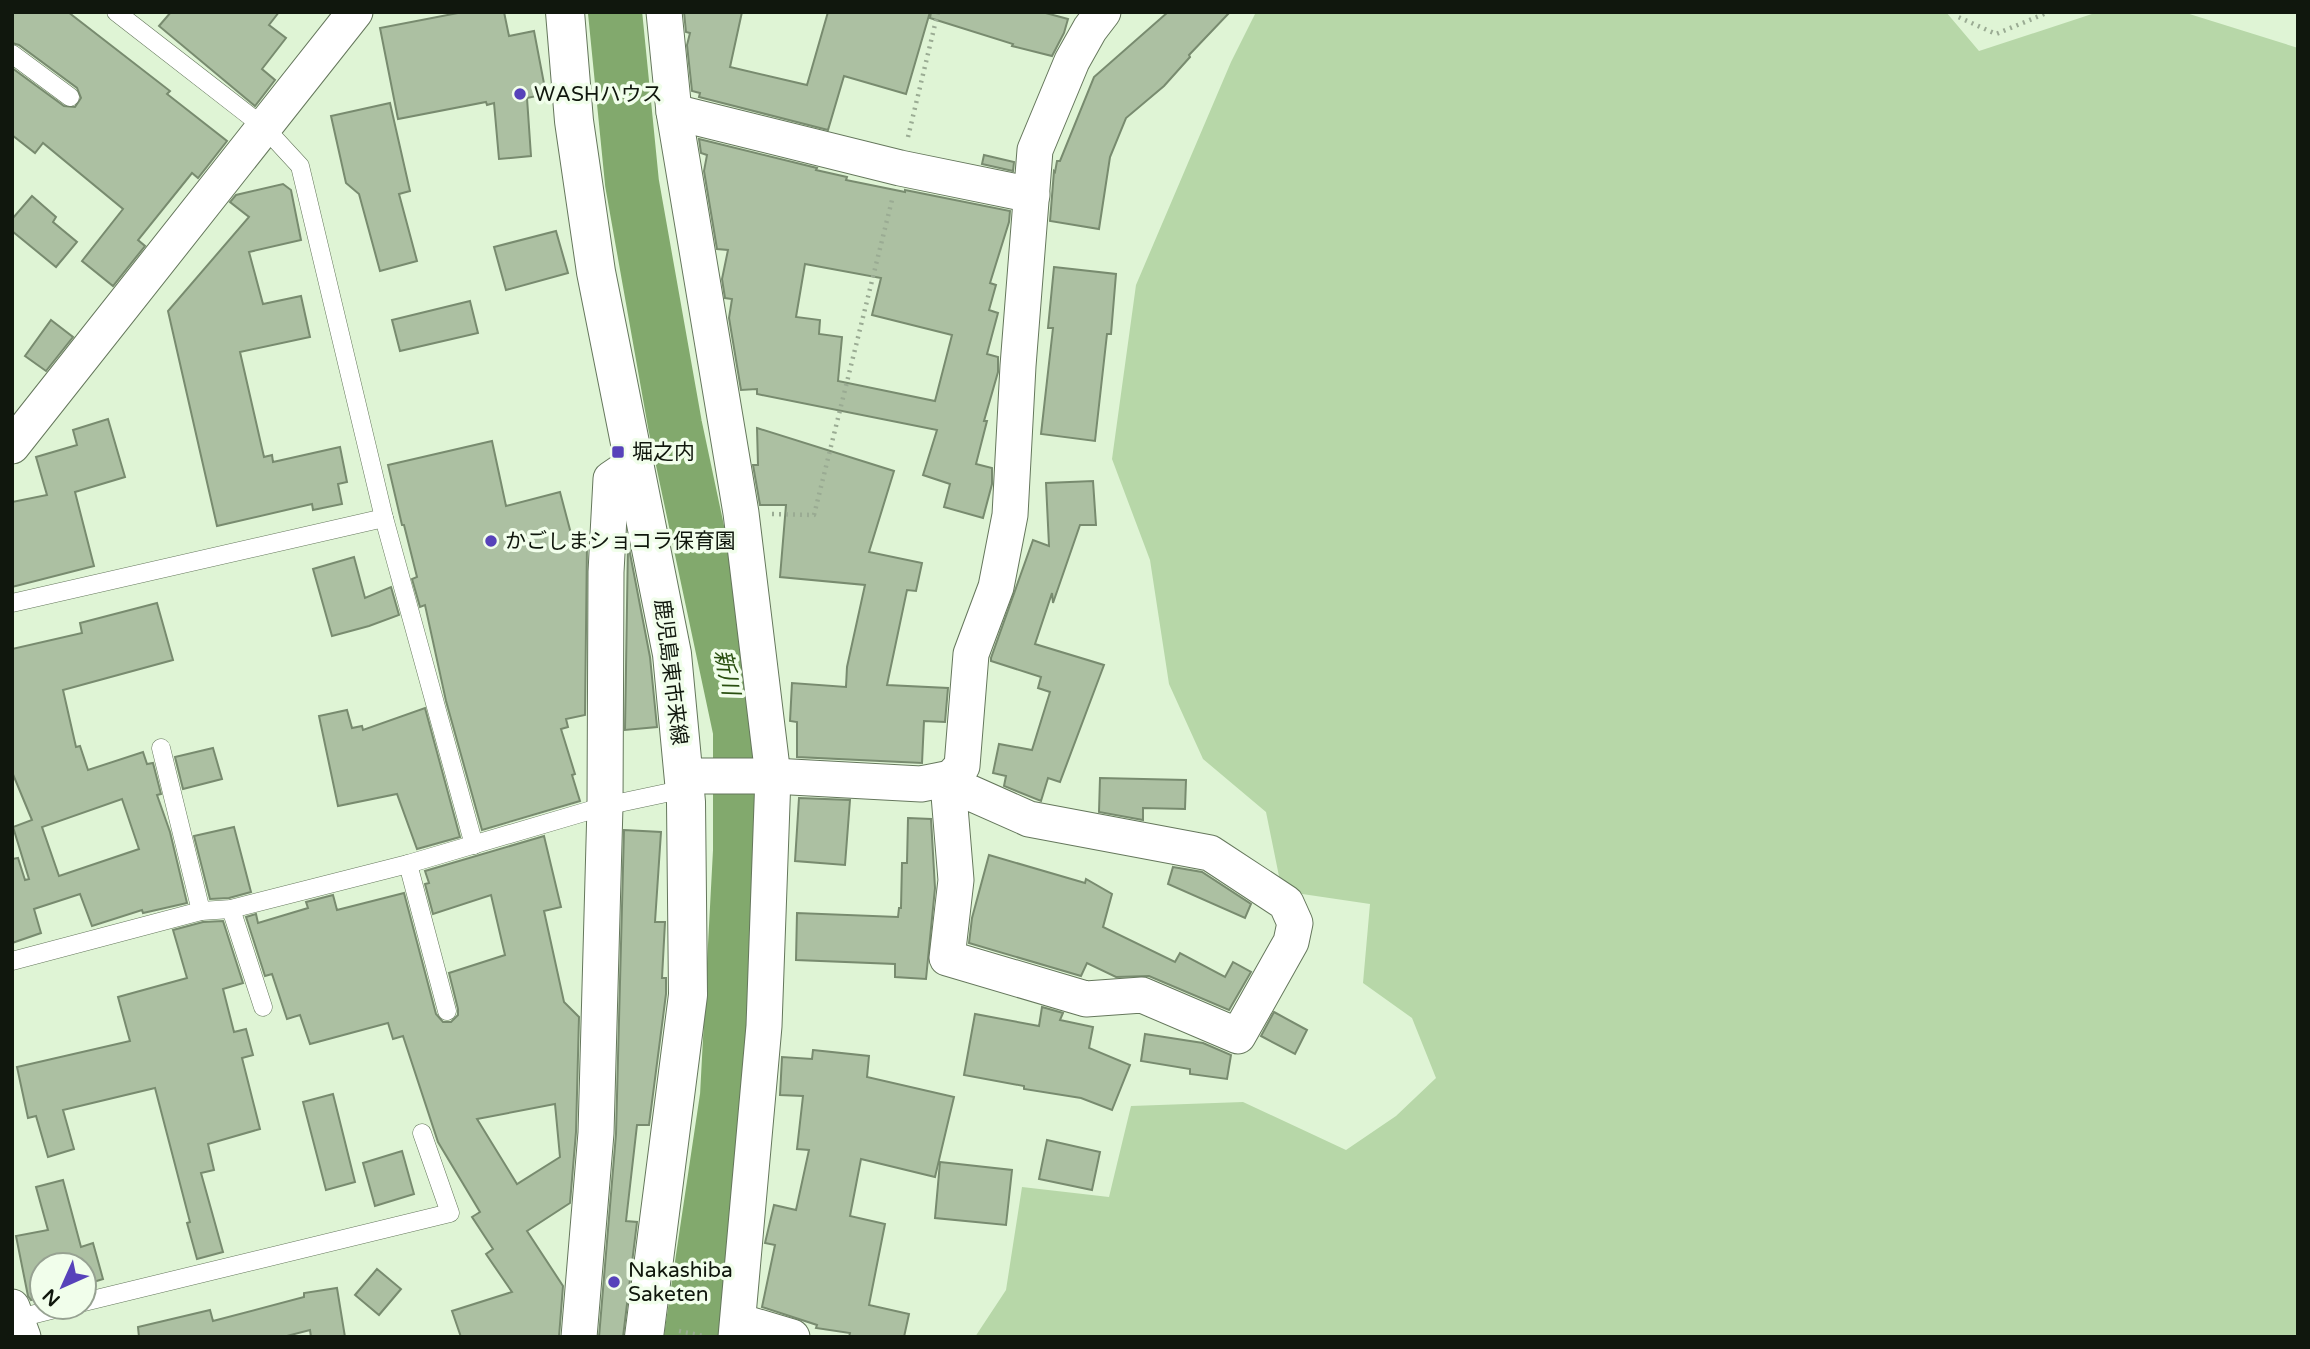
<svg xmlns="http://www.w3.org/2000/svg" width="2310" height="1349" font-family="'Varela Round','Noto Sans JP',sans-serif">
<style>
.green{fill:#b7d7a8}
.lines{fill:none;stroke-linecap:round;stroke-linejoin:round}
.river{stroke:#82a96d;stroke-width:54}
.building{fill:#acc0a2;stroke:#788b6f;stroke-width:2;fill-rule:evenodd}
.service-casing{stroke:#65775c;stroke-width:19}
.minor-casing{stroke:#65775c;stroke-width:37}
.primary-casing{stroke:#65775c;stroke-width:40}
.path{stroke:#9aab93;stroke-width:4.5;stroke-dasharray:2 5;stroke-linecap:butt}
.service{stroke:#fff;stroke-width:18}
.minor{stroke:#fff;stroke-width:35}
.primary{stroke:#fff;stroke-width:38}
.poi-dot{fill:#5742ba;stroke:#f1feeb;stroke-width:2.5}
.labels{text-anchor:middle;stroke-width:7;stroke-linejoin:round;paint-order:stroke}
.poi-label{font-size:21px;fill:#10170d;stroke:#f1feeb;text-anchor:start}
.street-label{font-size:21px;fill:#10170d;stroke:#f1feeb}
.water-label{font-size:23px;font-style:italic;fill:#294f0f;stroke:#f1feeb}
</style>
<rect width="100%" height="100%" fill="#dff4d5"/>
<path class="green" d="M1256 12H1946L1979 51 2098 12H2183L2298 48V1337H975L1006 1290 1022 1187 1109 1197 1131 1106 1243 1102 1346 1150 1396 1116 1436 1078 1412 1018 1363 983 1370 904 1282 891 1266 812 1203 759 1169 684 1150 560 1112 459 1136 285 1231 62Z"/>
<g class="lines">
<path class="river" d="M615 12 632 183 675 425 740 731V851L727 1096 691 1337"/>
</g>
<g class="building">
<path d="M12 12H68L170 91 167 94 227 141 198 178 192 173 138 240 145 246 113 286 82 261 123 209 43 143 35 153 12 135V68L64 106 75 107 81 98 77 88 19 45 12 43Z"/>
<path d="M171 12H279L269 25 286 38 262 69 275 80 255 106 159 26Z"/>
<path d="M463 12H504L509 36 534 31 546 94 527 98 531 156 499 159 494 103 487 105 486 102 398 119 380 28Z"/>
<path d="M684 12H742L730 67 807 85 828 12H930L906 94 844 76 828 130 699 97 700 93 692 91 687 45 690 33 686 32Z"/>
<path d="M931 12H1042L1068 19 1064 33 1052 56 1012 46 1013 44 930 18Z"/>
<path d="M1168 12H1230L1189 55 1190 57 1164 86 1126 118 1110 157 1099 229 1050 221 1054 171 1055 172 1057 161H1060L1094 77Z"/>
<path d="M390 103 410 191 399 194 417 261 380 271 359 194 346 183 331 116Z"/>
<path d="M699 139 817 168 816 170 847 177 846 180 905 192V190L1010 211 1009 222 990 283 996 285 989 310 998 313 987 354 998 357V372L984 421H987L976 464 992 468V484L983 518 944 507 950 484 923 475 937 430 757 394V389L741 390 729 318 732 299 725 298 722 279 728 250 717 249 704 171 707 155 701 153ZM805 264 881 278 872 315 952 335 935 401 838 381 842 337 819 334 820 320 796 317Z"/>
<path d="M984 155 1014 162 1013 171 982 164Z"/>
<path d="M283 184 291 190 301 240 249 252 263 304 301 296 310 337 240 352 264 457 272 455 273 462 340 447 347 482 338 484 342 504 313 510 312 504 217 526 168 311 249 217 230 202 236 195Z"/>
<path d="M32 196 56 217 53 222 77 242 56 267 12 231V219Z"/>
<path d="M556 231 568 273 506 290 494 247Z"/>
<path d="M1054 267 1116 274 1111 334H1107L1095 441 1041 434 1053 328H1048Z"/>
<path d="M470 301 478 333 400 351 392 320Z"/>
<path d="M51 320 73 337 46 371 25 356Z"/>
<path d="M108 419 125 477 75 492 94 566 12 587V502L47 495 36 457 77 445 73 430Z"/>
<path d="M757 428 894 471 869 552 922 563 916 591 907 590 887 685 948 688 945 722 924 721 922 763 797 757V722L790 721 792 683 846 687 847 667 865 585 780 577 786 505H760L753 465H758Z"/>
<path d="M492 441 506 506 560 492 574 545 587 544 585 715 566 719 568 727 561 729 575 774 572 775 580 801 482 830 446 701 425 605 420 607 412 579 417 577 404 525H402L388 465Z"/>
<path d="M1093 481 1096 525H1080L1053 603 1052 593 1035 644 1104 665 1060 782 1048 778 1041 801 1004 786 1006 776 993 773 999 744 1032 750 1050 692 1038 688 1041 677 991 661V658L1033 540 1049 546 1046 483Z"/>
<path d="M628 543 650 657 657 727 625 730Z"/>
<path d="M354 557 365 598 391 587 399 615 369 626 332 636 313 569Z"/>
<path d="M157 603 173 660 63 690 76 747 80 746 88 770 143 752 147 764 153 763 161 794 157 795 170 832 187 903 143 913 142 910 92 926 80 894 34 909 41 933 12 943V859L18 858 25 880 29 879 13 827 32 820 12 772V649L82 633 80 623ZM122 799 139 849 59 876 42 827Z"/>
<path d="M425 708 460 837 417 849 397 794 338 806 319 716 347 710 352 728 362 726 363 730Z"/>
<path d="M213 748 222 779 183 789 175 757Z"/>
<path d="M1100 778 1186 780 1185 809 1143 808V820L1099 812Z"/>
<path d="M799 798 850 800 845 865 795 861Z"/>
<path d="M908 818 931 819 935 888 926 979 895 977V964L796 960 797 913 898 917 899 908H901L902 863H907Z"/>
<path d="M234 827 251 892 229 898 210 899 194 836Z"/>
<path d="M624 830 661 832 655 922H665L662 978H666V994L649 1125H637L626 1221 637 1222 623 1337H599L616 1134Z"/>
<path d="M544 836 561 907 544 911 564 1002 579 1017 576 1132 570 1203 527 1231 563 1286 559 1337H461L452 1311 512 1292 486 1254 493 1249 472 1217 480 1212 438 1142 403 1036 393 1039 388 1023 310 1044 300 1015 287 1019 272 974 265 976 246 917 256 914 258 923 308 908 306 902 333 895 337 910 404 893 436 1014 443 1022H451L458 1015V1009L449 973 505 955 491 895 433 914 425 884 429 883 425 871ZM555 1104 560 1157 517 1184 477 1119Z"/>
<path d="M989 855 1085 883 1086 879 1112 894 1103 927 1175 962 1180 953 1225 977 1233 962 1251 972 1229 1010 1149 976 1116 977 1087 963 1081 976 969 943 972 918Z"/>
<path d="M1173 867 1202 872 1251 904 1245 918 1168 884Z"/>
<path d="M223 921 243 983 223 989 234 1032 246 1029 253 1055 242 1058 260 1129 208 1144 214 1170 201 1173 223 1252 197 1259 187 1223 190 1222 155 1088 63 1110 74 1149 48 1157 36 1116 28 1118 17 1067 130 1041 118 997 187 978 173 930 203 922Z"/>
<path d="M1042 1007 1063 1013 1060 1020 1093 1027 1089 1048 1130 1065 1112 1110 1081 1098 1024 1089V1086L964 1075 975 1014 1039 1026Z"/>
<path d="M1274 1012 1307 1030 1295 1054 1261 1036Z"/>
<path d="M1145 1034 1203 1043 1231 1055 1227 1079 1190 1074V1069L1141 1061Z"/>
<path d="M813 1050 869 1056 867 1077 954 1097 935 1177 861 1159 850 1216 885 1224 869 1305 909 1314 904 1337H849L850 1333 816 1328 817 1325 762 1307 775 1245 765 1243 774 1205 796 1210 809 1150 797 1149 803 1096 780 1095 782 1057 812 1059Z"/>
<path d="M333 1094 355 1182 326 1190 303 1102Z"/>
<path d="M1047 1140 1100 1152 1092 1190 1039 1179Z"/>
<path d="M402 1151 414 1194 375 1206 363 1163Z"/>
<path d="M940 1162 1012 1170 1006 1225 935 1218Z"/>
<path d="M63 1180 81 1247 93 1243 103 1279 84 1285V1265H42V1297L31 1300 28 1296 16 1236 48 1230 36 1187Z"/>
<path d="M377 1269 401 1289 379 1315 355 1295Z"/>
<path d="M337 1288 345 1337H311L310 1330 283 1337H139L138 1327 210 1310 213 1321 304 1297V1293Z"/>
</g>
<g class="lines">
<g class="service-casing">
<g id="service">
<path d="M116 12 264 127 300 166 384 518 474 845"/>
<path d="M12 54 70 97"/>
<path d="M12 603 384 518"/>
<path d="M161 748 201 911"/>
<path d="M408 864 447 1011"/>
<path d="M231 909 263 1007"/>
<path d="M12 961 201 911 231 909 408 864 605 806 685 789"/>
<path d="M84 1302 450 1213 422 1133"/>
<path d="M15 1319 63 1307"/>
</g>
</g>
<g class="minor-casing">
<g id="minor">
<path d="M664 12 674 112 741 513 773 776 764 1026 736 1337"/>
<path d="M674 112 900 168 1032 195"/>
<path d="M12 446 355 12"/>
<path d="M683 776H773L921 784 951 778 962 766 971 654 996 587 1010 515 1018 366 1035 150 1072 61 1090 29 1103 12"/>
<path d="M948 783 1029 819 1210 853 1286 903 1295 923 1291 942 1238 1036 1142 995 1086 999 947 958 956 880 948 783 951 778"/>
<path d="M12 1307 23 1337"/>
<path d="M738 1321 792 1337"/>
<path d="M579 1337 596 1133 605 806 606 572 611 479 636 462"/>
</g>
</g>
<g class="primary-casing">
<path id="primary" d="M565 12 574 121 596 272 672 654 686 802 688 995 644 1337"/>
</g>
<g class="path">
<path d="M1956 12V16L1996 34 2049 12"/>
<path d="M908 137 938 12"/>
<path d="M772 514 814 515 892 200"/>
<path d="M679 1331 704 1336"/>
</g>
<use href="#service" class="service"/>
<use href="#minor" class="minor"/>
<use href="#primary" class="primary"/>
</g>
<g class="poi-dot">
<circle cx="520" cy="94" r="7"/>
<rect x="611" y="445" width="14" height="14" rx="3.5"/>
<circle cx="491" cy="541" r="7"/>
<circle cx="614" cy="1282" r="7"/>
</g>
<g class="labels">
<g class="poi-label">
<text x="534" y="101">WASHハウス</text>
<text x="632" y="459">堀之内</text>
<text x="505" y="548">かごしまショコラ保育園</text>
<text x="628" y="1277">Nakashiba<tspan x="628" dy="24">Saketen</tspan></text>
</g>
<g class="street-label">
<text transform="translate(671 672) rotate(83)" y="7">鹿児島東市来線</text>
</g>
<g class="water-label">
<text transform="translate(727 672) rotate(78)" y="8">新川</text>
</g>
</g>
<rect width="2310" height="1349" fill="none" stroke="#10170d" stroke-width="28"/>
<g transform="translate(63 1286) rotate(225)"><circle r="33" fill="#f1feeb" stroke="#97a292" stroke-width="2"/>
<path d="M0-5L12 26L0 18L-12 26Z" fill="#5742ba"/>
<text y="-10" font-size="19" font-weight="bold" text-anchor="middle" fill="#10170d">N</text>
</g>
</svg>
